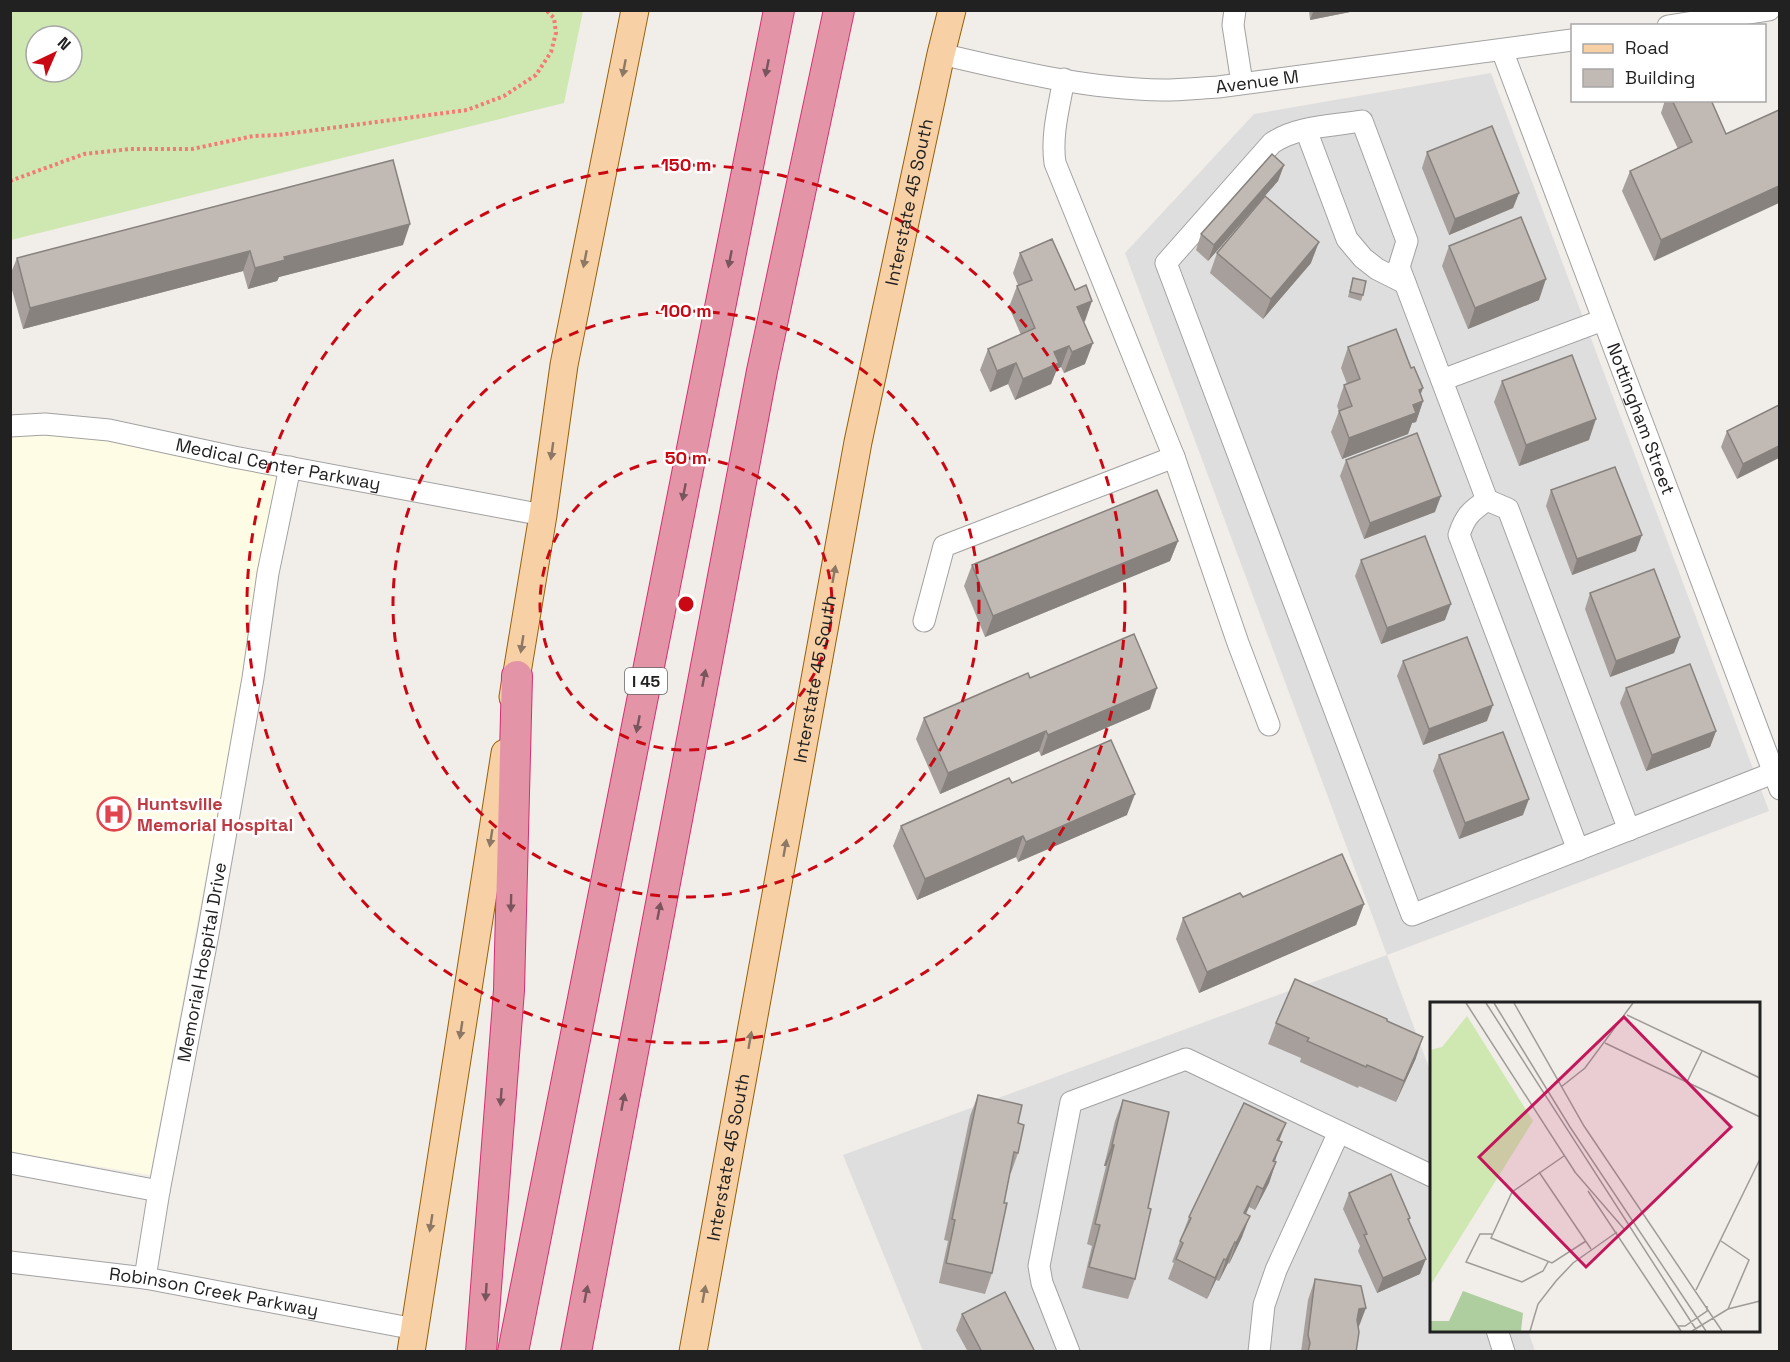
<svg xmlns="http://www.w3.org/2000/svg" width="1790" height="1362" font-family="'Space Grotesk',sans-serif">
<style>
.residential{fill:#dfdede}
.education{fill:#fefce4}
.grass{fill:#cfe8b1;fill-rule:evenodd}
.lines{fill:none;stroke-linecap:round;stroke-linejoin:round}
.minor-casing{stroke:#a2a2a2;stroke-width:23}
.major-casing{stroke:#985f06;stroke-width:29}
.highway-casing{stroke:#d52f71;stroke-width:32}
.path{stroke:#f47b75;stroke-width:4;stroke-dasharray:3 3;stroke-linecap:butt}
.minor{stroke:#fff;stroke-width:21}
.major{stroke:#f8d0a6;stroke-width:27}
.highway{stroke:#e494a7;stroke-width:30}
.wall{fill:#a69f9b}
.shaded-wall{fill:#87827e}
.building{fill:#c1b9b4;stroke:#87827e;stroke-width:1.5}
.oneway{fill:#8c7864}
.oneway2{fill:#79555d}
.ring{fill:none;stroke:#ca0813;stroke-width:3;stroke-dasharray:10 8}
.labels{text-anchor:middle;stroke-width:5;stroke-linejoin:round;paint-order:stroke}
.shield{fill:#fff;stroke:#646464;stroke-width:1.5}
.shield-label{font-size:16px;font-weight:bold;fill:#212121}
.street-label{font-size:18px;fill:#212121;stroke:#fff}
.health-label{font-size:18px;font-weight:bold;fill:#be3a42;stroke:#fff;text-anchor:start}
.inset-road{fill:none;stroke:#9e9b98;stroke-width:1.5}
.view{fill:#c2185b;fill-opacity:0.15;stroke:#c2185b;stroke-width:3}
.inset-edge{fill:none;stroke:#212121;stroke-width:3}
.centre{fill:#ca0813;stroke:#fff;stroke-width:3}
.ring-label{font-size:18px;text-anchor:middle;font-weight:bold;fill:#ca0813;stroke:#fff;stroke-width:5;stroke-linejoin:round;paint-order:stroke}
</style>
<rect width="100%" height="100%" fill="#f1ede8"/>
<path class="residential" d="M1491 73 1769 811 1387 955 1431 1073 1432 1330 1528 1331 1535 1351H923L843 1155 1387 955 1125 253 1254 114Z"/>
<path class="education" d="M10 435 95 437 281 476 150 1175 11 1152Z"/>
<path class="grass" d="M10 11 11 10 583 11 564 103 11 240ZM36 36H72V72H36Z"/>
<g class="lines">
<g class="minor-casing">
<g id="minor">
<path d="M1235 10 1233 25 1242 83"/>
<path d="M1668 26 1769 10"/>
<path id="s1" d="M1502 50 1780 789"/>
<path id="s2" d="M941 54C1013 71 1088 89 1163 90 1181 90 1200 88 1218 87L1572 40"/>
<path d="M1064 79C1059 107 1051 135 1055 163L1174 457 1238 643 1269 725"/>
<path d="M1306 130 1347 239 1363 258 1377 269 1405 283"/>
<path d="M1442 380 1603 320"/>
<path id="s3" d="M10 426 45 424 109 430 234 457 543 515"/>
<path d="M1487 500 1399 267 1407 241 1362 121C1332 126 1297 126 1272 143L1166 263 1412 915 1773 773"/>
<path d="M924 621 944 546 1174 457"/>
<path d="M1578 850 1459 535C1465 516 1471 511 1487 500L1508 509 1629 830"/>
<path d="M10 1163 159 1191"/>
<path id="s4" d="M10 1262 145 1278 415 1329"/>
<path id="s5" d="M145 1278 159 1191 208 934 253 678 268 573 290 467"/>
<path d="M1497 1330 1504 1352"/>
<path d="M1069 1352 1042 1283 1039 1266 1071 1102 1186 1059 1432 1176"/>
<path d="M1259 1352 1264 1305 1276 1270 1339 1132"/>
</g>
</g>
<g class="major-casing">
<g id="major">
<path d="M513 697 543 515 564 365 635 10"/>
<path d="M411 1352 505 753"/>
<path id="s6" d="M693 1352 858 442 941 54 952 10"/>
</g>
</g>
<g class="highway-casing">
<g id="highway">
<path d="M481 1352 509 990 517 676"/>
<path d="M513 1352 779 10"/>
<path d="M576 1352 762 371 839 10"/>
</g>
</g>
<path class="path" d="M10 181 84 154 130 149H192L253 136 278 135 467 110 504 96 536 75 551 52 556 33 554 18 546 10"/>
<use href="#minor" class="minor"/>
<use href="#major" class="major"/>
<use href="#highway" class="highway"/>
</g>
<g class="wall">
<path d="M1309 10H1360L1310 20Z"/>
<path d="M1665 100H1711L1726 134 1654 261 1622 191 1630 171 1678 149 1661 113Z"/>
<path d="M1427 152 1519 193 1513 208 1449 235 1422 168Z"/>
<path d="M1284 165 1278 181 1208 261 1196 250 1201 234Z"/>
<path d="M403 245 279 277 277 281 248 289 243 271 23 329 10 283V275L17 258Z"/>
<path d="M1449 246 1539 300 1468 329 1442 266Z"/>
<path d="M1020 253 1085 321 1084 322 1085 364 1064 373 1061 367 1057 369 1051 384 1015 400 1008 384 990 392 980 370 988 349 1021 335 1009 307 1017 286 1018 285 1013 273Z"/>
<path d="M1217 253 1311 263 1263 319 1210 273Z"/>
<path d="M1353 278 1363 295 1361 301 1348 297Z"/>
<path d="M1348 347 1420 394 1423 401 1416 422 1412 423 1408 434 1342 459 1331 432 1339 411 1337 406 1344 385 1347 384 1341 368Z"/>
<path d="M1502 381 1589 440 1519 466 1494 402Z"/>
<path d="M1779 405 1737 479 1721 447 1727 431Z"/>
<path d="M1346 460 1435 512 1364 539 1340 476Z"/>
<path d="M1551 490 1636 551 1572 575 1546 506Z"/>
<path d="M1178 541 1170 561 985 637 964 586 972 565Z"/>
<path d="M1361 560 1445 620 1381 644 1355 576Z"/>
<path d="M1590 593 1680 637 1674 653 1610 677 1585 609Z"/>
<path d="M1403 661 1487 721 1423 745 1397 676Z"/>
<path d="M1030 678 1150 709 1041 756 1039 751 940 794 916 739 924 718Z"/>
<path d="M1626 688 1716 731 1710 747 1646 771 1620 703Z"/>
<path d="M1439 755 1523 815 1459 839 1433 771Z"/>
<path d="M1127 815 1018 862 1016 857 917 900 893 846 901 826Z"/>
<path d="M1243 897 1364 904 1356 925 1199 993 1176 939 1183 918Z"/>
<path d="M1276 1023 1416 1058 1396 1102 1359 1086 1358 1088 1300 1062 1301 1058 1268 1044Z"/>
<path d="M978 1095 1018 1123V1153L1011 1173H1010L1004 1203 992 1273 985 1294 939 1283 948 1241 944 1240 970 1116Z"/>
<path d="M1123 1100 1148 1208 1135 1279 1128 1299 1082 1288 1092 1246 1087 1244 1106 1166H1104L1115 1121Z"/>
<path d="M1279 1141 1275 1162H1276L1269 1183 1255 1210 1249 1207 1246 1214 1242 1237 1229 1264 1228 1263 1219 1281 1216 1280 1207 1299 1168 1279 1174 1263 1172 1262 1189 1217Z"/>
<path d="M1349 1193 1410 1218 1409 1221 1420 1274 1377 1293 1358 1251 1360 1246 1343 1209Z"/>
<path d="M1315 1279 1358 1328 1356 1352H1301L1308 1300Z"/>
<path d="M962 1314 1035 1352H968L956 1330Z"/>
</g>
<g class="shaded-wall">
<path d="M1314 10H1360L1310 20Z"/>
<path d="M1284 165 1278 181 1208 261 1214 245Z"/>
<path d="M1779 186V203L1654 261 1661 240Z"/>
<path d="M1519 193 1513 208 1449 235 1455 219Z"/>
<path d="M410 224 403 245 279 277 277 281 248 289 255 268 284 257Z"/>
<path d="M1319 242 1311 263 1263 319 1271 299Z"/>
<path d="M250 251 243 271 23 329 30 308Z"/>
<path d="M1546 279 1539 300 1468 329 1475 308Z"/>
<path d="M1092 301 1085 321 1070 328 1077 307Z"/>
<path d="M1093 343 1085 364 1064 373 1072 352Z"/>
<path d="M1069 346 1061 367 1057 369 1051 384 1015 400 1023 379 1054 352Z"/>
<path d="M1016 363 1008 384 990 392 997 371Z"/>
<path d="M1423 388 1417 404 1423 401 1416 422 1412 423 1408 434 1342 459 1349 438 1419 390Z"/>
<path d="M1596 419 1589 440 1519 466 1526 445Z"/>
<path d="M1779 446V458L1737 479 1743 464Z"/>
<path d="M1441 496 1435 512 1364 539 1370 523Z"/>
<path d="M1642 535 1636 551 1572 575 1577 559Z"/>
<path d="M1178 541 1170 561 985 637 993 616Z"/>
<path d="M1451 604 1445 620 1381 644 1387 628Z"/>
<path d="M1680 637 1674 653 1610 677 1616 661Z"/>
<path d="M1157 688 1150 709 1041 756 1048 735Z"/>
<path d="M1493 705 1487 721 1423 745 1429 729Z"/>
<path d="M1046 731 1039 751 940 794 948 773Z"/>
<path d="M1716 731 1710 747 1646 771 1652 755Z"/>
<path d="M1135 794 1127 815 1018 862 1026 842Z"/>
<path d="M1529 799 1523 815 1459 839 1465 823Z"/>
<path d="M1023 836 1016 857 917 900 925 879Z"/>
<path d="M1364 904 1356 925 1199 993 1207 972Z"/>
<path d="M1423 1037 1416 1058 1396 1102 1404 1081Z"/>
<path d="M1286 1123 1278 1144 1277 1140Z"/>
<path d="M1282 1142 1274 1163 1273 1161Z"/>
<path d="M1112 1145H1114L1106 1166H1104Z"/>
<path d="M1276 1162 1269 1183 1255 1210 1263 1189Z"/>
<path d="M1257 1186 1249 1207 1236 1234 1244 1213Z"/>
<path d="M1250 1216 1242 1237 1229 1264 1236 1243Z"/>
<path d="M1235 1242 1228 1263 1219 1281 1226 1260Z"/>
<path d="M1224 1259 1216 1280 1207 1299 1215 1278Z"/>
<path d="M1426 1259 1420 1274 1377 1293 1383 1278Z"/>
<path d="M1366 1308 1358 1329 1351 1330 1359 1309Z"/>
</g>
<g class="building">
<path d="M1672 100H1711L1726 134 1779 110V186L1661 240 1630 171 1692 142Z"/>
<path d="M1492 126 1519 193 1455 219 1427 152Z"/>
<path d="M1272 154 1284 165 1214 245 1201 234Z"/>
<path d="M393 160 410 224 284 257 285 260 255 268 250 251 30 308 17 258Z"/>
<path d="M1265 196 1319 242 1271 299 1217 253Z"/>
<path d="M1521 217 1546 279 1475 308 1449 246Z"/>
<path d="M1052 239 1075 290 1086 285 1092 301 1077 307 1093 343 1072 352 1069 346 1054 352 1059 363 1023 379 1016 363 997 371 988 349 1035 328 1017 286 1032 280 1020 253Z"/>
<path d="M1353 278 1366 281 1363 295 1350 292Z"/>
<path d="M1396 329 1411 368 1414 367 1423 388 1419 390 1423 401 1413 405 1416 413 1349 438 1339 411 1352 406 1344 385 1360 379 1348 347Z"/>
<path d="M1572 355 1596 419 1526 445 1502 381Z"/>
<path d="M1779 405V446L1743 464 1727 431Z"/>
<path d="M1417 433 1441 496 1370 523 1346 460Z"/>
<path d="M1615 467 1642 535 1577 559 1551 490Z"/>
<path d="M1157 490 1178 541 993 616 972 565Z"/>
<path d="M1425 536 1451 604 1387 628 1361 560Z"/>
<path d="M1654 569 1680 637 1616 661 1590 593Z"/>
<path d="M1134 634 1157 688 1048 735 1046 731 948 773 924 718 1028 673 1030 678Z"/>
<path d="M1467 637 1493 705 1429 729 1403 661Z"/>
<path d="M1690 664 1716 731 1652 755 1626 688Z"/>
<path d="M1503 732 1529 799 1465 823 1439 755Z"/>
<path d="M1111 740 1135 794 1026 842 1023 836 925 879 901 826 1009 778 1012 783Z"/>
<path d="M1342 854 1364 904 1207 972 1183 918 1240 893 1243 897Z"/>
<path d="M1295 979 1387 1019V1021L1423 1037 1404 1081 1367 1065 1366 1067 1307 1041 1309 1038 1276 1023Z"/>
<path d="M978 1095 1022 1105 1018 1123 1024 1125 1018 1153 1014 1152 1004 1203H1007L992 1273 946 1263 955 1220 952 1219Z"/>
<path d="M1123 1100 1169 1112 1148 1208 1151 1209 1135 1279 1089 1267 1100 1225 1095 1224 1114 1145H1112Z"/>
<path d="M1244 1103 1286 1123 1277 1140 1282 1142 1273 1161 1276 1162 1263 1189 1257 1186 1244 1213 1250 1216 1236 1243 1235 1242 1226 1260 1224 1259 1215 1278 1176 1259 1183 1243 1180 1241 1191 1218 1189 1217Z"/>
<path d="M1391 1174 1410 1218 1408 1219 1426 1259 1383 1278 1364 1235 1367 1234 1349 1193Z"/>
<path d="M1315 1279 1361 1286 1366 1308 1359 1309 1357 1320 1359 1332 1356 1352H1308L1310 1343 1308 1335Z"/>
<path d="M1005 1292 1035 1352H982L962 1314Z"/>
</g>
<defs><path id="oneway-solid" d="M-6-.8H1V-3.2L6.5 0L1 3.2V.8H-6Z" transform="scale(1.5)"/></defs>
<g class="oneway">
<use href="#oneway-solid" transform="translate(624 68) rotate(101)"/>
<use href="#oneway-solid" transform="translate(585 259) rotate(101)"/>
<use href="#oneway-solid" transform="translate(552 451) rotate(98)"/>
<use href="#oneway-solid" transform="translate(834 574) rotate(-80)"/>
<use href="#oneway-solid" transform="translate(522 644) rotate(99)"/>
<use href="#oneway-solid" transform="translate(491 838) rotate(99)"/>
<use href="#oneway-solid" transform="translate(785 848) rotate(-80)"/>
<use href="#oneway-solid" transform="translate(461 1030) rotate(99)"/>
<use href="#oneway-solid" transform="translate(750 1040) rotate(-80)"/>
<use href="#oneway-solid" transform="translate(431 1223) rotate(99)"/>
<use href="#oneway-solid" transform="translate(704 1294) rotate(-80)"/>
</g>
<g class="oneway2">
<use href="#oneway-solid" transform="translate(767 68) rotate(101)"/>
<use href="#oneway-solid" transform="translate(730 259) rotate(101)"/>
<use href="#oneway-solid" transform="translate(684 492) rotate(101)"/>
<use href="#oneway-solid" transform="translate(704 678) rotate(-79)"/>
<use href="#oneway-solid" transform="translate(638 724) rotate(101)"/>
<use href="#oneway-solid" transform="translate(511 903) rotate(91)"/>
<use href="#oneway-solid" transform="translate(659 911) rotate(-79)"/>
<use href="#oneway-solid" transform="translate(501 1097) rotate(94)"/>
<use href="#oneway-solid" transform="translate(623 1102) rotate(-79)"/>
<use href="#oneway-solid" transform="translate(486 1292) rotate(94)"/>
<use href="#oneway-solid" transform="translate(586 1294) rotate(-79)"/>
</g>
<g class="ring">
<circle cx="686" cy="604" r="146"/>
<circle cx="686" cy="604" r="293"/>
<circle cx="686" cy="604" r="439"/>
</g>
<defs>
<g id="hospital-ring" transform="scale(1.725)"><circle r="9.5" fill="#fff" stroke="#e0444e" stroke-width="1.5"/><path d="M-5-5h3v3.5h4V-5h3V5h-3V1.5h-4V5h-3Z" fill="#e0444e"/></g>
</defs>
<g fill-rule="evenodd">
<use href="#hospital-ring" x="114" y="814"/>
</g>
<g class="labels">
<rect class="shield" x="625" y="668" width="42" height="26" rx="4.5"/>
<g class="shield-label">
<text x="646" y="687">I 45</text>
</g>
<g class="street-label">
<text dy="6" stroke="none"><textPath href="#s2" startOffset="320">Avenue M</textPath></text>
<text dy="6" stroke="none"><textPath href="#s6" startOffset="1170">Interstate 45 South</textPath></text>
<text dy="6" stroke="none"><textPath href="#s1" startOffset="394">Nottingham Street</textPath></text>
<text dy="6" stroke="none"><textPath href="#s3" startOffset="272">Medical Center Parkway</textPath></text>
<text dy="6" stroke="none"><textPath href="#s6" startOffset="684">Interstate 45 South</textPath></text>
<text dy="6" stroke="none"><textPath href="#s5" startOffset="321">Memorial Hospital Drive</textPath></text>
<text dy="6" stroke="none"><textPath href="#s6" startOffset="198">Interstate 45 South</textPath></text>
<text dy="6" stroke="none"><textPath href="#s4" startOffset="206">Robinson Creek Parkway</textPath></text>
</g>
<g class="health-label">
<text x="137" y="810">Huntsville<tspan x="137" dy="21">Memorial Hospital</tspan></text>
</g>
</g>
<g transform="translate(1430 1002)">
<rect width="330" height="330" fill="#f1ede8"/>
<path d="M37 14 103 119 0 284V48L12 45Z" fill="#cfe8b1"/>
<path d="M33 289 93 311 91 329H0V319H19Z" fill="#afce9f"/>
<path class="inset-road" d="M36 1 145 170M56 1 267 329M64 1 140 125 276 329M84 1 154 124 292 329M197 13 330 76M175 41 330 115M257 80 272 49M131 85 155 66 203 1M134 154 82 190 61 236 122 261 156 239M144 169 195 228M109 170 161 247M158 189 251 329M62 232H50L36 260 92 280 113 269 118 260M291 239 319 258 298 307M266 288 330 157M247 324H255L277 309V304M100 329 108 302 126 279 143 261 187 230M262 329 298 307 330 299"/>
<path class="view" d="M194 15 301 125 156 265 49 155Z"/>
<rect width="330" height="330" class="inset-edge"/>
</g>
<circle cx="686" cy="604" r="9" class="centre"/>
<g class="ring-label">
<text x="686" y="171">150 m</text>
<text x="686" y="317">100 m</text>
<text x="686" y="464">50 m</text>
</g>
<rect width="1790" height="1362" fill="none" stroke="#212121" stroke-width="24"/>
<rect x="1571" y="24" width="195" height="78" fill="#ffffff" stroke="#a6a6a6" stroke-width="1.5"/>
<rect x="1583" y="44" width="30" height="9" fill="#f8d0a6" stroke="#a6a6a6" stroke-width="1.5"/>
<text x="1625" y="54" font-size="18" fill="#212121">Road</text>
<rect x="1583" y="69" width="30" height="18" fill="#c1b9b4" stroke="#a6a6a6" stroke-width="1.5"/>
<text x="1625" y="84" font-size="18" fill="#212121">Building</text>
<g transform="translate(54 54) rotate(44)"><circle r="28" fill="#ffffff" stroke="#a6a6a6" stroke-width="1.5"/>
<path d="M0-4.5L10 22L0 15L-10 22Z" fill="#ca0813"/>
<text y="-9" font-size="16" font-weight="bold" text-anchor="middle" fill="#212121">N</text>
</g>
</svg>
